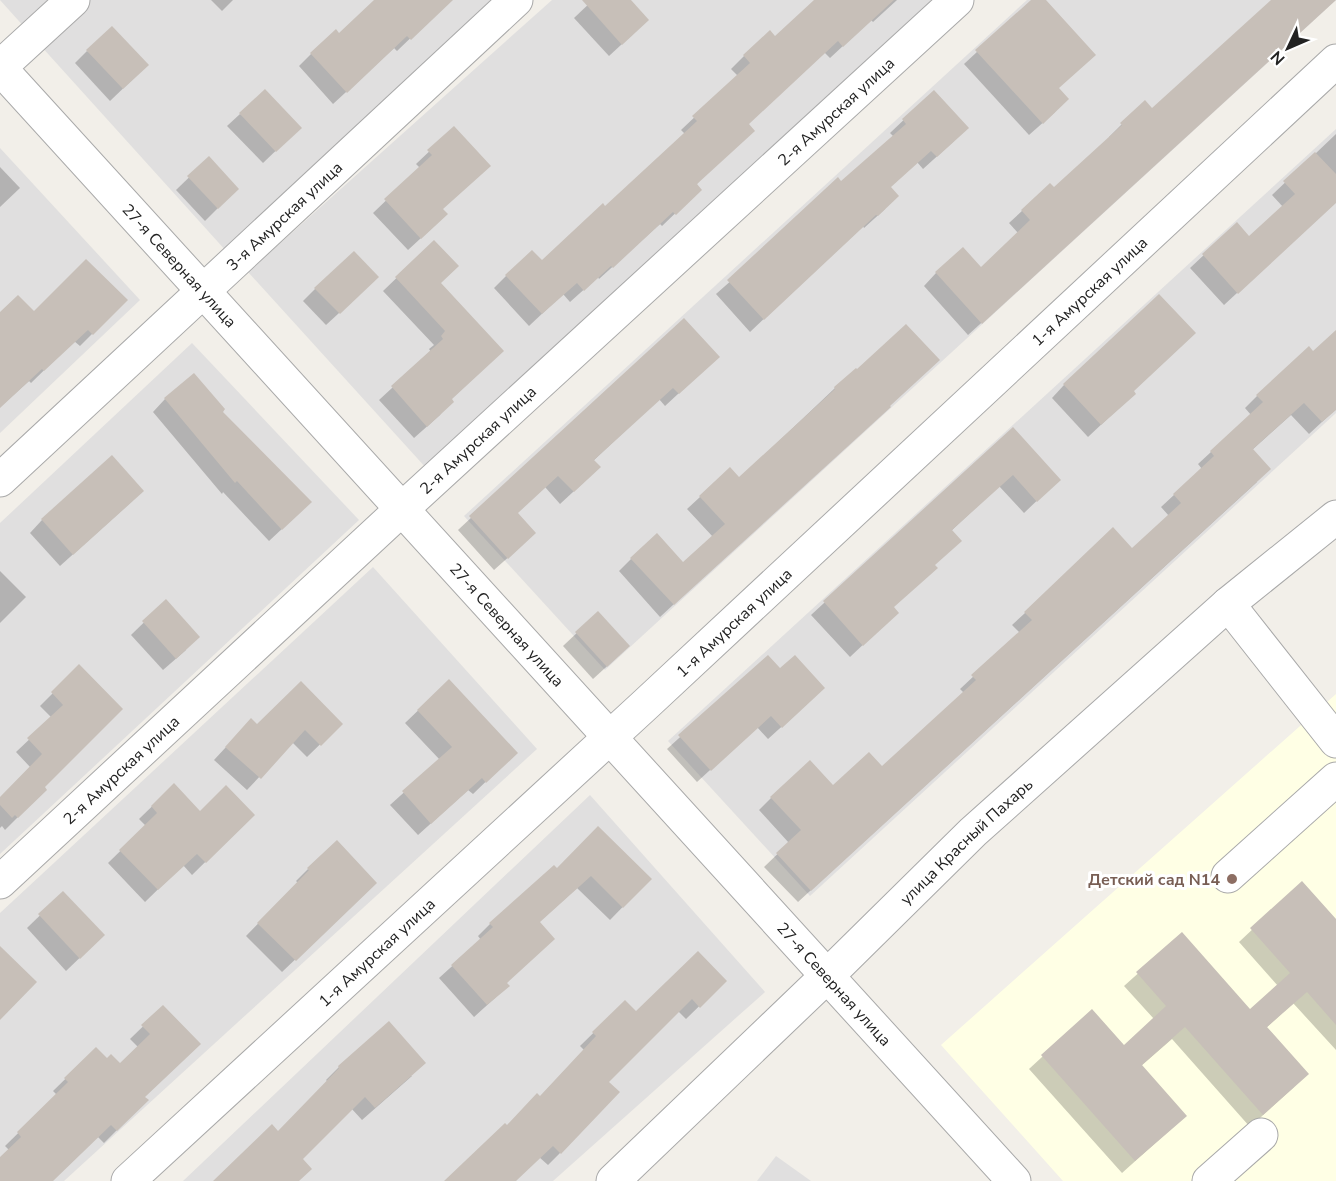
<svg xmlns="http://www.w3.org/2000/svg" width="1336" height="1181" font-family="'Nunito Sans',sans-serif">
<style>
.residential{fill:#e0dfdf}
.education{fill:#ffffe5}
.shadow{fill:#0003}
.building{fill:#c7bfb8}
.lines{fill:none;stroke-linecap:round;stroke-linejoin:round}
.minor-casing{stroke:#a9a9a9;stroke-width:35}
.minor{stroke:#fff;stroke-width:33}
.education-dot{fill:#8d6e63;stroke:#fff;stroke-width:2}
.labels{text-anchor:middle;stroke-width:6;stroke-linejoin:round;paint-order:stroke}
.street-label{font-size:16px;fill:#222;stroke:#fff}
.education-label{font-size:16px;font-weight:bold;fill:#785e54;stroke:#fff;text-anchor:end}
</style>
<rect width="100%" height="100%" fill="#f2efe9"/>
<g class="residential">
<path d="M0 0H59L27 30Z"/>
<path d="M89 0H502L227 252 40 45Z"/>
<path d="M552 0H941L427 469 248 272Z"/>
<path d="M1027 0H1336L605 670 464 516Z"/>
<path d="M1336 129V413L810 896 668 741Z"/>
<path d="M0 148 140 300 0 433Z"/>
<path d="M192 343 359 520 0 854V523Z"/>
<path d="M373 567 537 749 64 1181H0V913Z"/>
<path d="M590 795 765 992 553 1181H183Z"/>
<path d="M776 1156 811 1181H757Z"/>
</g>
<path class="education" d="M1336 694V1181H1063L941 1045Z"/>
<g class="shadow">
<path d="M211 0H233L222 11Z"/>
<path d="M376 0H441L445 5 397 51 394 48 333 104 299 66 311 54 339 35Z"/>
<path d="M593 0H629L635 32 609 56 574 18Z"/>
<path d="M816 0H897L873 22 871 20 830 58 824 52 747 124 696 185 687 202 662 226 660 224 599 279 598 277 570 302 563 294 529 326 494 288 506 276 542 262 605 208 685 134 681 130 738 76 731 69 744 56 770 32 775 38Z"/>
<path d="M1033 0H1044L1058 89 1055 112 1029 135 964 64Z"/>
<path d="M1288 43 968 335 924 286 936 273 981 269 1018 233 1009 223 1050 185 1054 189 1110 138 1109 137 1144 102 1152 110Z"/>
<path d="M87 51 134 78 110 101 75 63Z"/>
<path d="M933 92 954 141 923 169 917 162 889 188 885 209 864 228 863 226 750 332 716 294 894 137 890 133Z"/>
<path d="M240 114 287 140 263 163 227 126Z"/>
<path d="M454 128 442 210 433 227 408 250 373 213 420 168 416 164Z"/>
<path d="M1336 134V202L1224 305 1190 268 1237 224 1249 238 1283 207 1272 195Z"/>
<path d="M209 158 237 189 205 221 176 190Z"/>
<path d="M0 167 20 188 0 207Z"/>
<path d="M434 242 439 284 502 351 450 400 440 415 414 438 379 400 431 352 429 349 434 345 383 291Z"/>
<path d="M315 289 364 290 326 325 303 301Z"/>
<path d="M126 300 80 346 74 341 31 383 29 381 0 407V314L34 313Z"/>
<path d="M684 320 705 369 665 406 659 399 593 461 586 480 560 504 545 487 516 513 522 545 494 570 458 530Z"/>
<path d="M1336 332V409L1309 434 1291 415 1252 450 1257 482 798 902 764 867 789 843 759 810 771 798 833 787 882 768 964 693 960 689 1020 633 1012 625 1025 613 1132 550 1169 516 1161 507 1202 469 1198 464 1251 415 1245 408 1257 396 1313 353Z"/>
<path d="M925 372 660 617 619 571 631 559 683 565 713 537 687 509 700 497 739 479 835 388Z"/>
<path d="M1064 385 1132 392 1121 406 1088 437 1052 398Z"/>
<path d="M165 399 221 412 298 514 269 541 223 492 222 494 153 412Z"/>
<path d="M1013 429 1046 492 1024 513 999 486 951 531 934 566 892 608 884 625 850 657 811 615Z"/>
<path d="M130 503 60 566 30 533 42 520Z"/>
<path d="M0 571 26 597 0 623Z"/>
<path d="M166 601 186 650 163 670 131 635Z"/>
<path d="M598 613 616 658 593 679 563 646Z"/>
<path d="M768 657 810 701 768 739 757 727 697 782 667 749Z"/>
<path d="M79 667 43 787 45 790 5 830 2 826 0 828V799L31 768 16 752 52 718 40 706Z"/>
<path d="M449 681 503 765 473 794 468 790 418 835 390 805 440 760 405 723Z"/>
<path d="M341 724 307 757 292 742 247 790 214 760 239 733 257 726Z"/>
<path d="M174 785 200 813 253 815 192 875 183 865 145 902 108 863 146 826 139 819Z"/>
<path d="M308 869 362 896 282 972 246 936 298 883 296 881Z"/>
<path d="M557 870 650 879 610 920 577 888 539 922 505 983 495 998 474 1017 439 978 481 940 478 936 490 924Z"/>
<path d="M1302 883 1336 921V1050L1293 1003 1266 1028 1294 1087 1250 1127 1172 1039 1141 1066 1172 1128 1122 1173 1029 1069 1092 1011 1123 1047 1154 1019 1124 986 1182 934 1250 1011 1278 986 1239 942Z"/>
<path d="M63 893 91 947 66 971 27 928Z"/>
<path d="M725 981 686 1019 678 1011 607 1082 560 1153 548 1165 539 1157 514 1181H447L540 1097 584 1050 580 1046 625 1002 636 1013Z"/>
<path d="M163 1007 143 1097 147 1100 104 1143 97 1136 51 1181H0V1159L9 1150 5 1146 57 1095 53 1091 96 1049 107 1060 120 1065 138 1047 130 1039Z"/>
<path d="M339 1067 412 1076 362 1120 351 1108 301 1159 298 1181H215L278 1133 328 1082 326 1080Z"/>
</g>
<g class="building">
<path d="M374 0H453L411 40 407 36 347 93 310 53 336 29 339 33Z"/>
<path d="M582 0H631L649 20 622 45Z"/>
<path d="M814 0H894L843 47 838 41 749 124 755 131 697 184 702 190 676 215 673 212 613 268 611 266 584 291 577 283 542 314 505 275 532 250 542 260 603 203 605 206 697 121 692 116 750 63 743 55 770 30 775 36Z"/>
<path d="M1031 0H1046L1096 55 1059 88 1069 99 1043 124 975 50Z"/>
<path d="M1271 0H1336L982 324 935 272 963 247 981 267 1030 220 1021 210 1050 183 1054 187 1122 125 1120 123 1145 100 1152 108Z"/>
<path d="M112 26 149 65 123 89 86 50Z"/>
<path d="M265 89 302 128 276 152 239 113Z"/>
<path d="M934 90 969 128 937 157 931 151 891 187 899 196 878 216 876 215 764 320 727 280 838 177 841 181 906 124 902 119Z"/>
<path d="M454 126 491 166 443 209 448 214 421 239 384 199 432 155 427 150Z"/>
<path d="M1315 152 1336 174V203L1238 294 1202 254 1237 222 1249 236 1295 194 1283 181Z"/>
<path d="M209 156 239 189 218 209 187 176Z"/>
<path d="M434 240 459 266 441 283 504 351 452 399 454 402 427 427 391 386 443 339 441 336 445 331 395 277Z"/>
<path d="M354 251 379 277 340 314 314 288Z"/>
<path d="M86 259 128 300 93 335 88 330 44 371 42 369 0 408V312L18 295 34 311Z"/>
<path d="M1159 294 1196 333 1134 391 1136 394 1101 425 1063 384Z"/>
<path d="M684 318 720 357 679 394 673 388 594 460 601 467 574 492 558 476 518 513 536 533 508 559 469 516Z"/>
<path d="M906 324 940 360 890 406 891 407 674 605 630 558 657 533 683 562 725 524 699 496 730 467 739 477 835 389 834 387 856 368 857 369Z"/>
<path d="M1336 330V410L1322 422 1304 403 1253 449 1271 469 811 891 776 853 801 830 770 797 810 760 833 785 869 752 882 766 976 680 971 675 1032 620 1024 612 1113 527 1132 548 1181 503 1173 494 1214 456 1210 451 1263 402 1256 395 1309 346 1313 351Z"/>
<path d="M194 373 225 409 223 412 312 502 282 530 237 481 235 483 164 398Z"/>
<path d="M1013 427 1061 480 1037 502 1013 475 952 530 962 541 935 565 938 568 894 607 899 613 863 646 823 601Z"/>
<path d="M112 455 144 491 73 555 41 519Z"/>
<path d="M166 599 200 637 176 659 142 621Z"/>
<path d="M598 611 630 646 607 667 575 632Z"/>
<path d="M768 655 780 668 795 655 825 688 782 728 771 716 711 771 678 735Z"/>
<path d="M79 664 123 709 45 787 47 790 18 818 15 815 12 818 0 805V797L42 754 27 738 63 705 51 692Z"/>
<path d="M449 679 518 753 486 783 482 778 431 824 402 791 452 747 417 710Z"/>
<path d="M301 681 343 724 321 746 305 730 261 779 225 747 251 718 257 724Z"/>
<path d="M174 783 200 811 226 785 255 815 206 863 197 854 158 890 119 850 157 813 151 806Z"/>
<path d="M598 826 652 879 623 908 591 876 540 922 555 939 507 983 510 986 487 1005 451 965 493 927 489 923 554 865 557 868Z"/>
<path d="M337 840 377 883 296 961 257 923 309 870 307 868Z"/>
<path d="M1302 881 1336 919V1025L1307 992 1267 1027 1309 1074 1263 1115 1185 1027 1142 1065 1187 1116 1135 1161 1041 1055 1092 1009 1124 1045 1166 1006 1136 972 1182 932 1250 1009 1290 973 1250 928Z"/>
<path d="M63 891 105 935 80 959 38 914Z"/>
<path d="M0 946 37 982 0 1020Z"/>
<path d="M698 951 727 981 700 1008 692 999 609 1082 620 1092 561 1154 553 1146 516 1181H444L505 1123 507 1125 537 1093 540 1096 596 1036 592 1032 625 1000 636 1011Z"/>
<path d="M163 1005 201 1044 145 1097 149 1100 117 1131 111 1125 53 1181H0V1157L21 1137 17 1132 68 1082 64 1078 96 1047 107 1058 111 1054 120 1063 150 1034 141 1025Z"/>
<path d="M389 1021 426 1063 375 1108 365 1097 303 1159 312 1169 299 1181H213L272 1124 278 1131 339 1068 338 1066Z"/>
</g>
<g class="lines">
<g class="minor-casing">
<g id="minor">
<path d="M0 67 73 0"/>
<path id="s1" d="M0 68 1014 1181"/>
<path id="s2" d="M0 480 516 0"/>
<path d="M1228 604 1336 741"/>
<path d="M1228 876 1336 779"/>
<path id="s3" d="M0 882 402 509 957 0"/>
<path id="s4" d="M128 1181 646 704 1336 61"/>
<path id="s5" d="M613 1181 827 976 973 832 1228 604 1336 517"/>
<path d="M1209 1181 1261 1135"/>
</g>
</g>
<use href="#minor" class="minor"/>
</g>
<circle class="education-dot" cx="1232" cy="879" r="6"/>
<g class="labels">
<g class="street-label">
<text dy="6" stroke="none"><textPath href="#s3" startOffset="1137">2-я Амурская улица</textPath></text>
<text dy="6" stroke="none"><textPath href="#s2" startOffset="388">3-я Амурская улица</textPath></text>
<text dy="6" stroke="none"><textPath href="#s1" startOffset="267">27-я Северная улица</textPath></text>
<text dy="6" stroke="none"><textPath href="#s4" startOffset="1310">1-я Амурская улица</textPath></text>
<text dy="6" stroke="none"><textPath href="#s3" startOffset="651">2-я Амурская улица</textPath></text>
<text dy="6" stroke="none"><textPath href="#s4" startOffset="824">1-я Амурская улица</textPath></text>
<text dy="6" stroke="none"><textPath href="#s1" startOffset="753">27-я Северная улица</textPath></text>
<text dy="6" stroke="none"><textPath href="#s3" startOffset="165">2-я Амурская улица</textPath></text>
<text dy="6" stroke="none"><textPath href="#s5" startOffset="490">улица Красный Пахарь</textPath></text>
<text dy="6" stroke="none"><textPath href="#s4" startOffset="338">1-я Амурская улица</textPath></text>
<text dy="6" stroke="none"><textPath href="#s1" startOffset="1239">27-я Северная улица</textPath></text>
</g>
<g class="education-label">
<text x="1220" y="885">Детский сад N14</text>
</g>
</g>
<g transform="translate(1288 48) rotate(226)" stroke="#ffffff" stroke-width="4.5" paint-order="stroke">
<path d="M0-4.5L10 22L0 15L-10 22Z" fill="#222222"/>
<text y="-9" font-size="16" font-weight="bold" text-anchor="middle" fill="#222222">N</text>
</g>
</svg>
